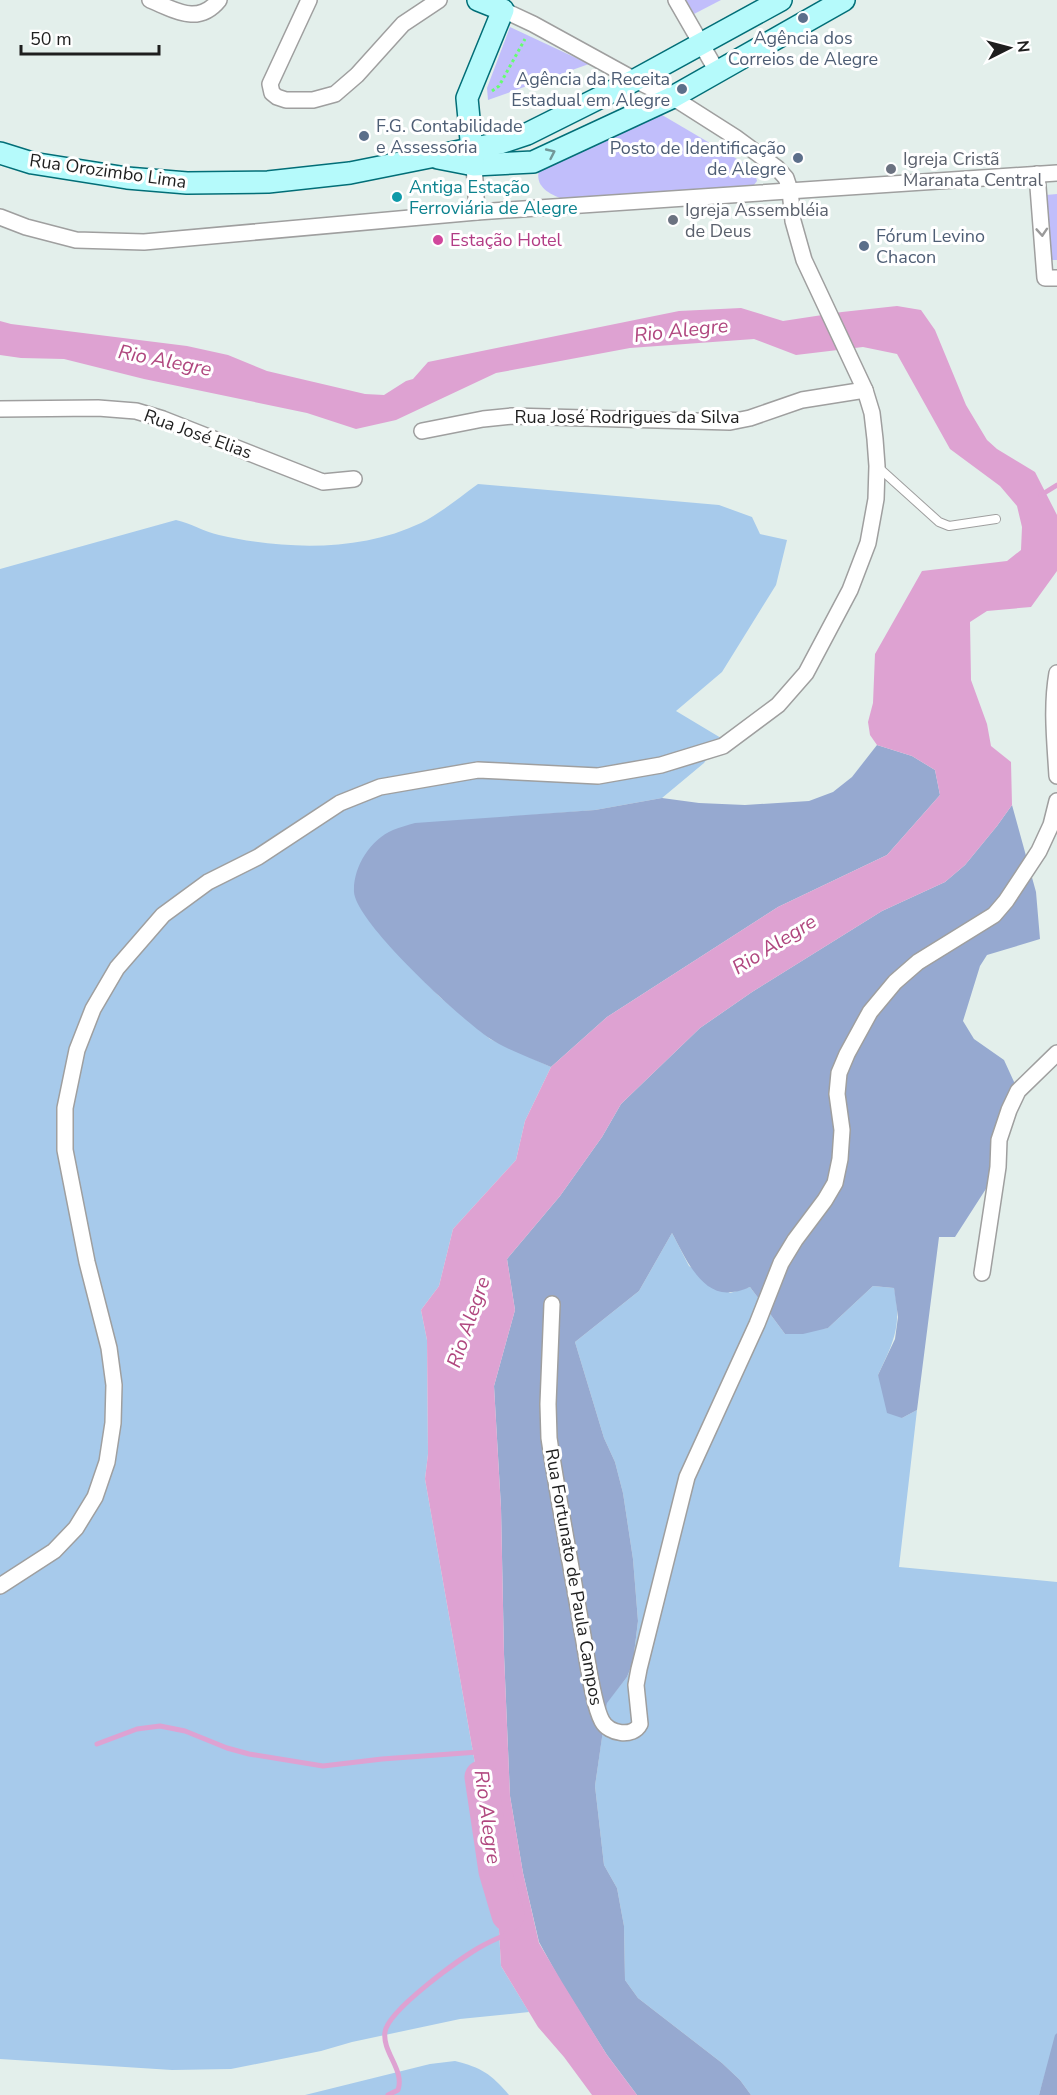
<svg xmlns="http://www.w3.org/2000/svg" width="1057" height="2095" font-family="'Nunito Sans',sans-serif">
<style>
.grass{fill:#a7caeb}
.forest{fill:#96a9d0}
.park{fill:#c1befb}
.water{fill:#dea2d2}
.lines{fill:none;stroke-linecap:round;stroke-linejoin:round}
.stream{stroke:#dea2d2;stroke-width:5}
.river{stroke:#dea2d2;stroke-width:33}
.lane-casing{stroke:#9f9f9f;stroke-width:10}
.street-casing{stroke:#9f9f9f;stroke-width:18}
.secondary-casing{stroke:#026e77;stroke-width:24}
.path{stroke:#65fe71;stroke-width:3;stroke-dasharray:3 3;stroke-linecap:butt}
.lane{stroke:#fff;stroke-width:8}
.street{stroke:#fff;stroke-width:15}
.secondary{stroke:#b5fafb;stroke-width:21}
.oneway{stroke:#719798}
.oneway2{stroke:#9a9a9a}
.service-dot{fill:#5c6f8a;stroke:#fff;stroke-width:2}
.worship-dot{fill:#6b7280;stroke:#fff;stroke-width:2}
.culture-dot{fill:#0f9aa8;stroke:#fff;stroke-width:2}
.hotel-dot{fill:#d1479c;stroke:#fff;stroke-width:2}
.labels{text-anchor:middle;stroke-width:6;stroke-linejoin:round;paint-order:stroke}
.service-label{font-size:18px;fill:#4e5e75;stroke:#fff;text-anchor:end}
.worship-label{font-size:18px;fill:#5b616d;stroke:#fff;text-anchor:start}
.street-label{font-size:18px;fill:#1e1e1e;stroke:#fff}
.culture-label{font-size:18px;fill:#0d838f;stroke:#fff;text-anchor:start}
.hotel-label{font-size:18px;fill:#b23c85;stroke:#fff;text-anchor:start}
.water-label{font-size:20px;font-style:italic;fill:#b0477f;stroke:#fff}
</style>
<rect width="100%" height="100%" fill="#e3efeb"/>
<g class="grass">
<path d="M478 484 719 505 752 517 760 534 787 540 776 585 722 672 676 711 721 738 704 763 662 798 595 810 483 819 409 966 441 998 490 1039 551 1067 525 1121 516 1160 453 1229 439 1286 421 1310 427 1340 428 1454 425 1479 483 1809 494 1842 501 1966 529 2012 460 2019 352 2042 321 2051 231 2069 172 2070 0 2059V569L176 520C191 523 204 532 219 535 284 550 360 552 421 523 441 513 460 497 478 484Z"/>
<path d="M672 1233 689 1266 730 1293 750 1287 785 1334 828 1328 873 1286 894 1288C902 1326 894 1341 878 1375L902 1418 917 1410 899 1567 1057 1582V2033L1039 2095H751L740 2080 722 2063 638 1998 625 1980 624 1926 617 1888 604 1865 595 1786 607 1702 627 1677 633 1662 638 1621 633 1559 623 1493 615 1462 604 1438 575 1342 639 1291Z"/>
<path d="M455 2061C482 2068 490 2073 509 2095H305L430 2064Z"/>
</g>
<g class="forest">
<path d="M877 745 912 756 935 770 940 795 887 855 778 907 607 1017 551 1067C531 1058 507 1050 489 1038 461 1019 356 923 354 892 353 867 370 840 393 830 400 827 408 825 415 823L595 810 662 798 699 803 745 805 809 801 833 792 852 777Z"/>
<path d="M1012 805 1036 892 1040 939 987 955 980 966 963 1021 974 1039 1004 1060 1015 1084 1000 1167 955 1237H939L917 1410 902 1418 887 1413 878 1375 895 1339 898 1317 894 1288 873 1286 828 1328 803 1334H785L750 1287C745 1289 738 1292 732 1292 701 1297 684 1255 672 1233L639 1291 575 1342 604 1438 615 1462 623 1493 633 1559 638 1621 633 1662 627 1677 607 1703 595 1786 604 1865 617 1888 624 1926 625 1980 638 1998 722 2063 740 2080 751 2095H637L607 2055 561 1982 539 1942 523 1873 510 1796 504 1654 501 1508 494 1386 515 1310 507 1259 560 1196 602 1137 621 1104 700 1028 752 992 882 911 945 882 965 865 997 826Z"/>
<path d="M1057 2033V2095H1039L1055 2035Z"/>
</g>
<g class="park">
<path d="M686 0H721L694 14Z"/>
<path d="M510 27 589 64 488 100 487 88Z"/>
<path d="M657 112 754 169 757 181 753 186 747 190 560 198C547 193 535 185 539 170Z"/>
<path d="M1057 194V260H1050L1046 195Z"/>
</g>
<path class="water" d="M897 306 921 310 935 330 966 405 987 440 997 449 1035 472 1057 515V571L1031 607 987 611 970 622 971 680 987 724 991 746 1011 762 1012 805 997 826 965 865 945 882 882 911 752 992 700 1028 621 1104 602 1137 560 1196 507 1259 515 1310 494 1386 501 1508 504 1654 510 1796 523 1873 539 1943 562 1982 607 2055 637 2095H592L564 2057 538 2027 501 1966 494 1842 483 1809 425 1479 428 1454 427 1340 421 1310 439 1286 453 1229 516 1160 525 1121 551 1067 607 1017 778 907 887 855 940 795 935 770 912 756 877 745 870 735 868 722 873 703 875 654 922 571 1007 561 1021 550 1022 527 1017 506 1000 486 950 449 897 354 863 347 796 355 754 339 630 348 496 373 396 420 356 429 307 413 144 379 64 359 21 358 0 355V321L11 324 187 346 228 355 267 371 365 394 384 395 406 381 413 379 428 362 679 311 741 308 783 321 842 312Z"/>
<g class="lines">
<g class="stream">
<path d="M1041 495 1057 485"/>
<path d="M97 1744 137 1729 160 1726 185 1731 227 1748 249 1754 323 1766 382 1759 478 1752"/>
<path d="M388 2095 398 2090C405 2070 382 2052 385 2032 388 2010 462 1957 482 1946 489 1942 496 1939 503 1936"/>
</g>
<path class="river" d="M481 1777 495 1871 508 1915"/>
<g class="lane-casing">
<path id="lane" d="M878 467 939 522 949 526 996 519"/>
</g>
<g class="street-casing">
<g id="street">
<path d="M150 0C175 10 198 26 219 0"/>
<path d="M309 0 270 84 272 93 277 97 286 100H313L335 94 357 75 403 24 439 0"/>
<path d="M676 0 718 73"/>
<path d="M474 165 477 212"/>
<path d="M1037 174 1045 278H1057"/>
<path d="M0 217 26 227 76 240 144 242 477 212 1057 173"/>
<path d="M0 409 98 408 136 411 163 419 323 482 354 479"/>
<path d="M422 431 483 419 512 416 730 422 750 418 802 400 865 390"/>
<path d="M1057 673C1051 707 1055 742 1057 776"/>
<path d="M982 1273 998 1167 999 1140 1009 1110 1018 1091 1057 1053"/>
<path d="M552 1304 548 1404 549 1438C559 1504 572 1570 583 1636 587 1657 593 1705 602 1721 609 1734 633 1738 640 1724L636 1685 639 1669 687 1477 757 1324 781 1263 795 1240 825 1200 835 1183 840 1159 842 1130 837 1094 839 1073 847 1054 870 1012 895 982 918 962 994 915 1006 901 1039 851 1051 825 1057 801"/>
<path d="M0 1586 54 1551 76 1528 95 1497 107 1462 113 1423 114 1385 109 1348 87 1262 65 1150V1108L77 1050 93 1009 117 968 163 915 208 882 258 857 340 803 380 787 478 770 598 776 661 765 723 746 778 705 806 673 850 590 868 543 876 499 877 466 875 439 872 413 865 390 804 260 793 221 790 190 786 178 777 168 735 137 680 102 635 80 533 24 503 10"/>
</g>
</g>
<g class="secondary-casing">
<g id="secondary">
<path d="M0 153 32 163 127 178 187 183 268 182 350 173 500 143 527 134 635 80 781 0"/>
<path d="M438 158 474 165 533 162 671 98 844 0"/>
<path d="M473 161 467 98 503 10 478 0"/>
</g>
</g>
<path class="path" d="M492 91 499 86 525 39"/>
<use href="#lane" class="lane"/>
<use href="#street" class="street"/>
<use href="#secondary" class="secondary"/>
</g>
<defs><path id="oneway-chevron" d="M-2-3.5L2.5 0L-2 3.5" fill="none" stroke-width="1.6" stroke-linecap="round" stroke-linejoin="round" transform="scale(1.5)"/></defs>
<use class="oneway" href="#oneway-chevron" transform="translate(551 153) rotate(-25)"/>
<use class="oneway2" href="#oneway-chevron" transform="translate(1042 232) rotate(86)"/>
<g class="service-dot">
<circle cx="803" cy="18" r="6"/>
<circle cx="682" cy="89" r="6"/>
<circle cx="364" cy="136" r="6"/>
<circle cx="798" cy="158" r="6"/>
<circle cx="864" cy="246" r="6"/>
</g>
<g class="worship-dot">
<circle cx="891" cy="169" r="6"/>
<circle cx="673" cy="220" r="6"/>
</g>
<circle class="culture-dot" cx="397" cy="197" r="6"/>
<circle class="hotel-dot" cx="438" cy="240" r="6"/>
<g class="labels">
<g class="service-label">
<text x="803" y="44" text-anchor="middle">Agência dos<tspan x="803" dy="21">Correios de Alegre</tspan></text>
<text x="670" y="85">Agência da Receita<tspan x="670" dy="21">Estadual em Alegre</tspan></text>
<text x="376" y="132" text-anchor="start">F.G. Contabilidade<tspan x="376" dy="21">e Assessoria</tspan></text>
<text x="786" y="154">Posto de Identificação<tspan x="786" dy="21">de Alegre</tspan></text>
<text x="876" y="242" text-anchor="start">Fórum Levino<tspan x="876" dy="21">Chacon</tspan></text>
</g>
<g class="worship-label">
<text x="903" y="165">Igreja Cristã<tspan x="903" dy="21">Maranata Central</tspan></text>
<text x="685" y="216">Igreja Assembléia<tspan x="685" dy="21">de Deus</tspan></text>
</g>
<g class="street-label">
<text transform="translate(108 171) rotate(8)" y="6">Rua Orozimbo Lima</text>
<text x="627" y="423">Rua José Rodrigues da Silva</text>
<text transform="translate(198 434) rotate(20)" y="6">Rua José Elias</text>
<text transform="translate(574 1577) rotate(80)" y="6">Rua Fortunato de Paula Campos</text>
</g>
<g class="culture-label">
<text x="409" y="193">Antiga Estação<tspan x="409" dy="21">Ferroviária de Alegre</tspan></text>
</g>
<g class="hotel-label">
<text x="450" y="246">Estação Hotel</text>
</g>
<g class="water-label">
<text transform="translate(681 330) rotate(-6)" y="7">Rio Alegre</text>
<text transform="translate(165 360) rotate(11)" y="7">Rio Alegre</text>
<text transform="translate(774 944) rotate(-32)" y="7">Rio Alegre</text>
<text transform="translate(468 1322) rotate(-71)" y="7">Rio Alegre</text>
<text transform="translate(488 1817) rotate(82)" y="7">Rio Alegre</text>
</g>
</g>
<g transform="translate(1009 48) rotate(84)" stroke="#ffffff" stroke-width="4.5" paint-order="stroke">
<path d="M0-4.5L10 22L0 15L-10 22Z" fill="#1e1e1e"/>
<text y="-9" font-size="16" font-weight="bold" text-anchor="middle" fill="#1e1e1e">N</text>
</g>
<path d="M21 45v9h138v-9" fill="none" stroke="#1e1e1e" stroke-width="3"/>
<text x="30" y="45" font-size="18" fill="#1e1e1e" stroke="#ffffff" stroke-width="4.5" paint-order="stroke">50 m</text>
</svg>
